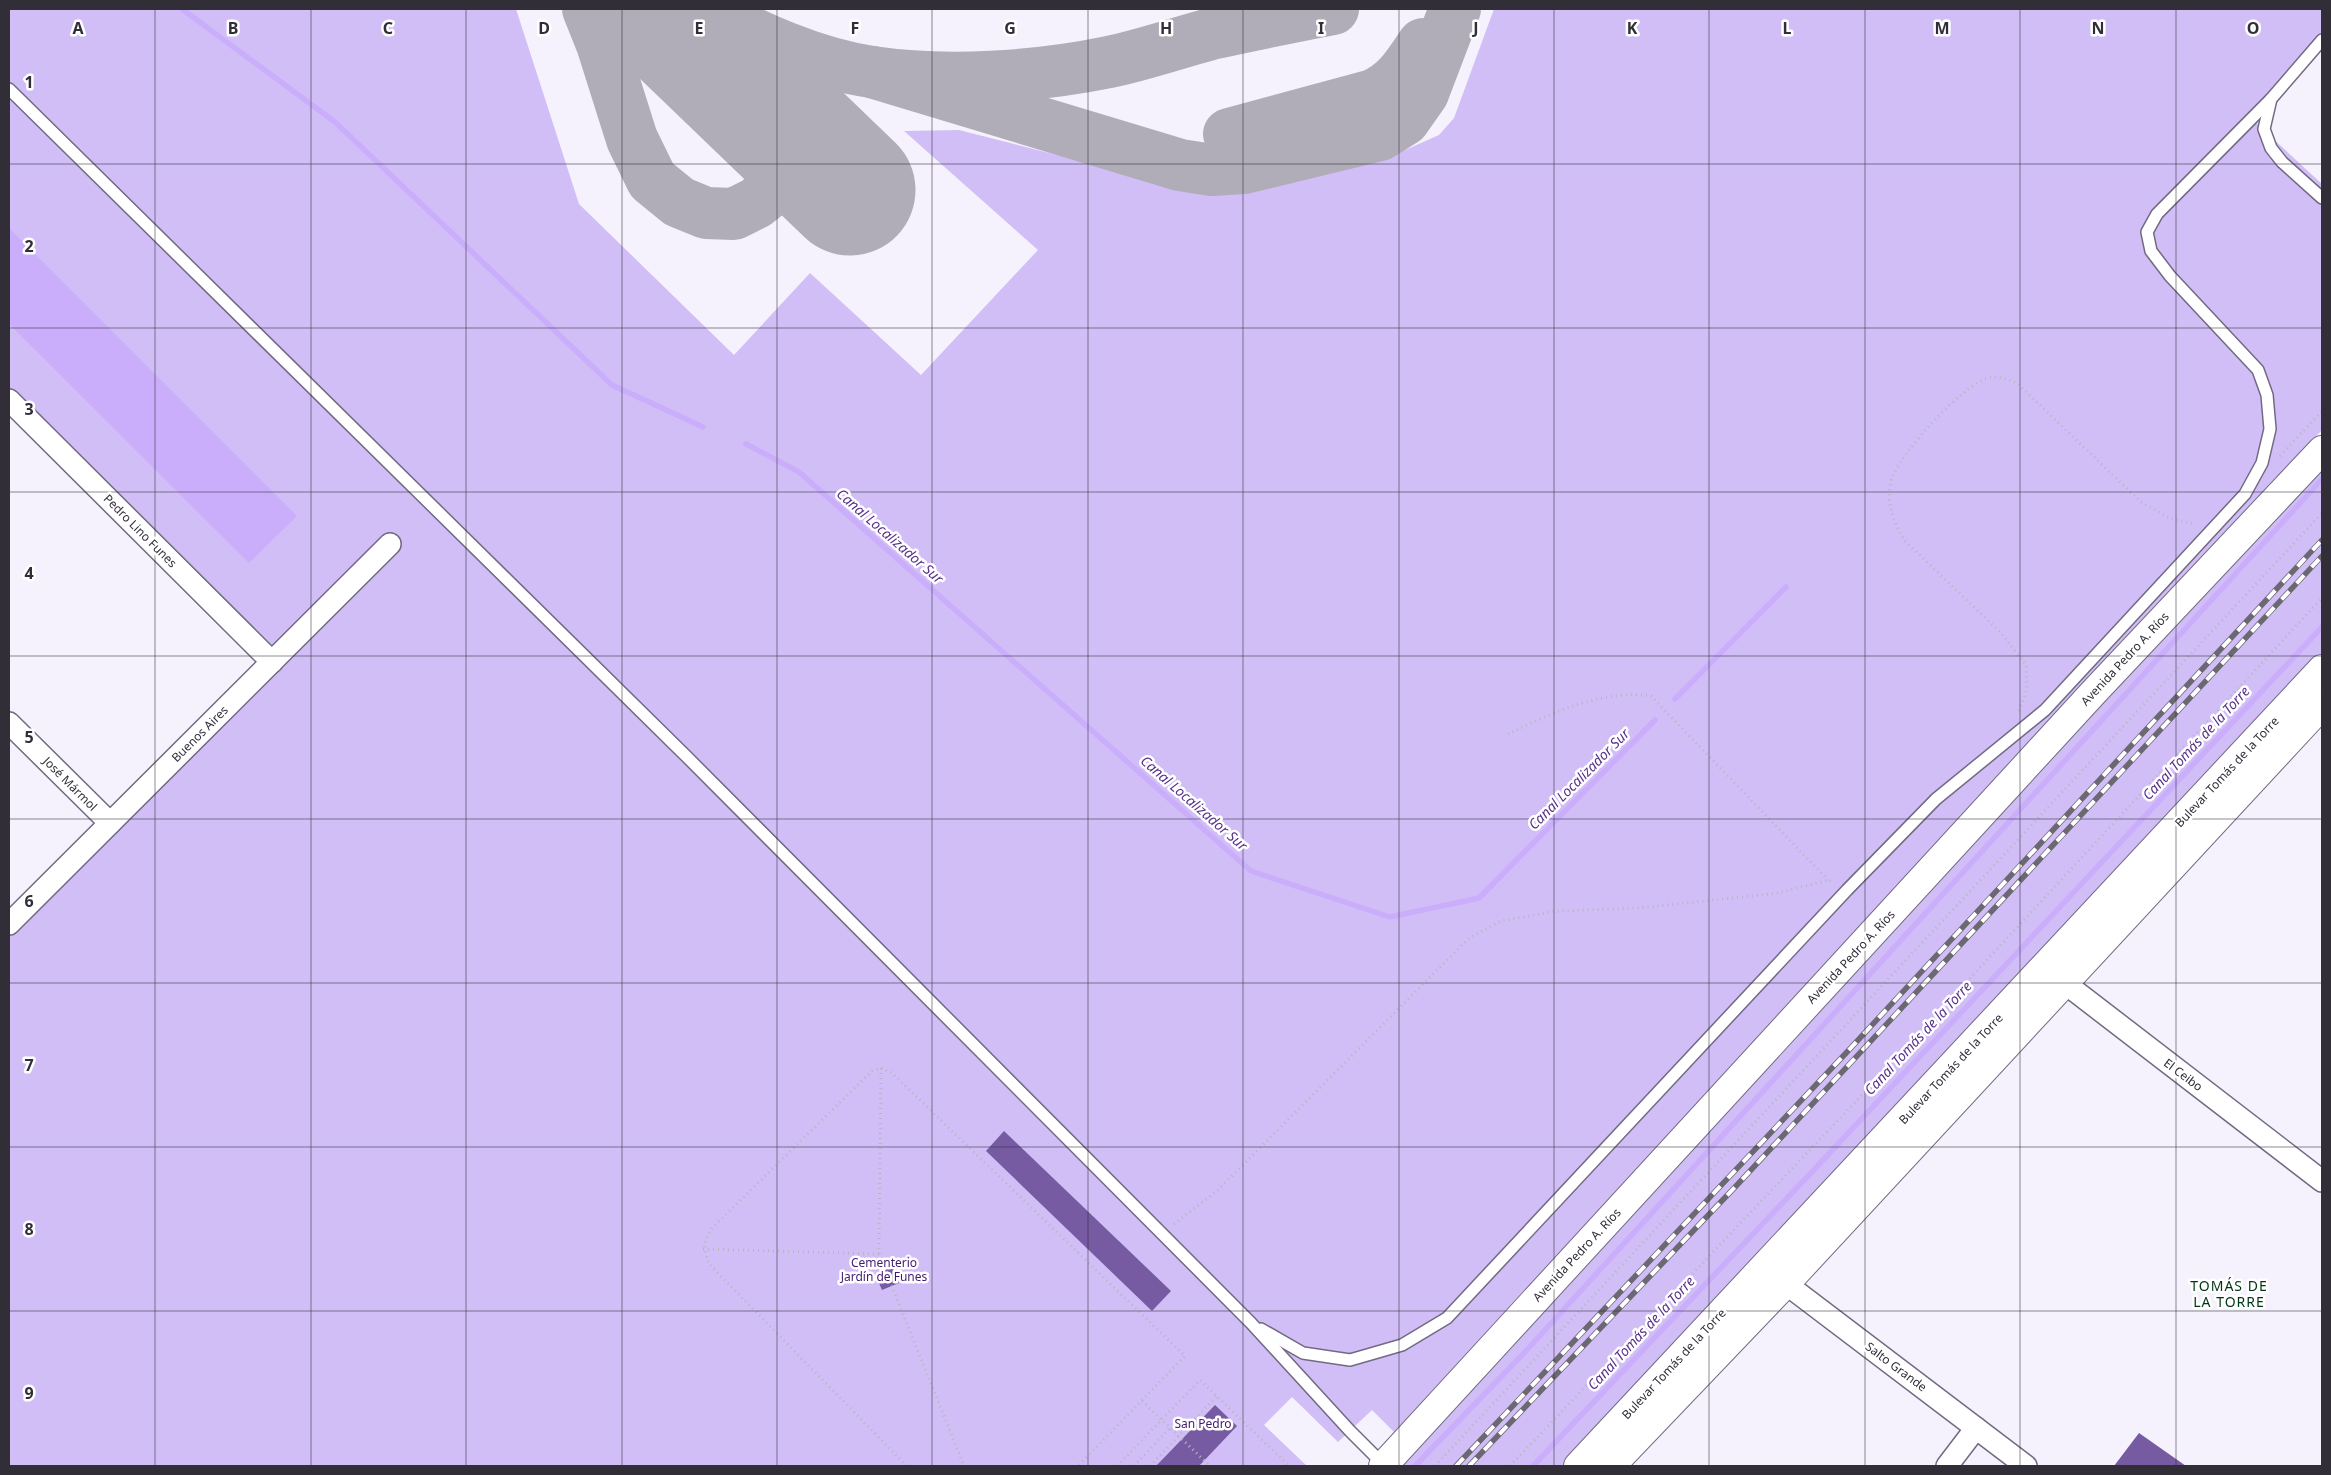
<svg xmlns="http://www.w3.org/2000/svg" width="2331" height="1475" font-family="'Noto Sans',sans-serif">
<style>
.green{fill:#d1bef7}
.water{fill:#caaefb}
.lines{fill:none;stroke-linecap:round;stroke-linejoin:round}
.stream{stroke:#caaefb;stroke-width:5.5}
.taxiway{stroke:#b0adb8;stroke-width:52}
.runway{stroke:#b0adb8;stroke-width:131}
.building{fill:#765ba2}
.lane-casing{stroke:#726a82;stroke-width:14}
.street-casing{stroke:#726a82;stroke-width:24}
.secondary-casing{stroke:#726a82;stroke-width:30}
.path{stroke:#b8b5c0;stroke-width:3;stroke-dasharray:1 4;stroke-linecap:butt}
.lane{stroke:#fff;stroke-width:11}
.street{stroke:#fff;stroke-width:21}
.secondary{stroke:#fff;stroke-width:28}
.rail-casing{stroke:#6b6872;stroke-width:5.5}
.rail{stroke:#fff;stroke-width:4;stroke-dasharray:11;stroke-linecap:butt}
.grid{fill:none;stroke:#312e38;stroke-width:1;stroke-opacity:0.55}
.labels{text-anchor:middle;stroke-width:5;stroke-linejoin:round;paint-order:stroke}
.street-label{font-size:12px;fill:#312e38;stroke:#fff}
.park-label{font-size:12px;fill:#421870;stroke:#fff}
.water-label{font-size:14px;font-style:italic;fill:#573189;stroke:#fff}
.neighbourhood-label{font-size:14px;letter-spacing:1px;fill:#003514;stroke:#fff}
.grid-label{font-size:16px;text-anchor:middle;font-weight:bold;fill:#312e38;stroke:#fff;stroke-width:5;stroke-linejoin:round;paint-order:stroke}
</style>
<rect width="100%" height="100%" fill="#f5f2fd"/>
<g class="green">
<path d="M9 9H516L579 204 734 355 810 273 921 375 1038 250 904 131 959 130 1194 190 1228 193 1396 154 1439 135 1454 118 1494 9H2322V46L2255 122 2322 184V430L2225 532 1394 1432 1372 1410 1338 1442 1292 1397 1264 1425 1307 1466H9V924L271 662 9 400Z"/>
<path d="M2322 450V669L1578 1466H1383Z"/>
</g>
<path class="water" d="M9 228 297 516 249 563 9 324Z"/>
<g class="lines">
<g class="stream">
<path d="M182 9 335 122 612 385 703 427"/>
<path d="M746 444 799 472 1251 871 1390 917 1479 898 1655 720"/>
<path d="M1675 699 1786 587"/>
<path d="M1415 1466 1524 1353 2322 479"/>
<path d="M1533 1466 1809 1175 2322 627"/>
</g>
<g class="taxiway">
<path d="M588 9 602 44 632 139 652 180 679 202 706 213 734 214 756 203 776 187 789 156 788 130"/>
<path d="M707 9C754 37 817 64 872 72 946 83 1036 77 1109 62 1143 55 1177 43 1211 34 1251 25 1292 17 1333 9"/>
<path d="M872 72 1180 165 1212 170 1244 168 1380 135 1404 120 1423 93 1455 9"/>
<path d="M1229 134 1373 95C1398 84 1408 66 1423 44"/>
</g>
<path class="runway" d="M662 9 850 190"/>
</g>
<g class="building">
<path d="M1004 1131 1171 1291 1152 1311 986 1151Z"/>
<path d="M893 1267 899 1283 882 1290 875 1274Z"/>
<path d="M1215 1405 1237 1426 1199 1466H1156Z"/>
<path d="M2139 1433 2186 1466H2114Z"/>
</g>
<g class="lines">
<g class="lane-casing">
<g id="lane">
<path d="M2322 40 2271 99 2264 129 2271 148 2282 162 2322 198"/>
<path d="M9 89 686 756 1251 1323 1350 1431 1384 1465"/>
<path d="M1261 1329 1303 1353 1350 1360 1402 1345 1447 1318 1847 890 1936 799 2045 710 2245 494 2262 463 2270 429 2267 395 2258 370 2170 276 2151 251 2147 232 2157 214 2271 99"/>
</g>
</g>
<g class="street-casing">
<g id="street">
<path d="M9 400 272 662"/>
<path d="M9 723 110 823"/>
<path d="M9 924 390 544"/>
<path d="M2053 974 2322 1181"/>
<path d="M1773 1274 2026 1466"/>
<path d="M1947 1466 1976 1428"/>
</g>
</g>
<g class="secondary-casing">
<g id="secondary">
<path d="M1383 1466 2093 693 2322 450"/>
<path d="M1578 1466 2322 669"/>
<path d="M1611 1466 1786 1283 2322 705"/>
</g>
</g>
<g class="path">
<path d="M2280 456 2322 411"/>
<path d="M2019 711 2027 688 2026 665 2001 633 1904 540C1893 521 1885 501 1892 478 1900 454 1963 384 1988 378 1999 376 2007 379 2017 383L2141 502 2171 519 2196 524"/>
<path d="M1508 734C1552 713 1602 689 1651 696L1828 880"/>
<path d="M881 1068 879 1254 964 1466"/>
<path d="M1174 1224 1218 1190 1468 939 1501 921 1557 911 1639 908 1778 893 1829 880 1833 883"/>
<path d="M703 1249 879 1254"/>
<path d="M1142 1401 1210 1466"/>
<path d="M907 1466 709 1264C703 1248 703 1242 712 1228L872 1071 881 1068 892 1073 1185 1356 1078 1466"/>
<path d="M1117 1466 1200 1380 1289 1466"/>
<path d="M1134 1466 1170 1428"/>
<path d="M1150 1466 1217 1396"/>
<path d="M1435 1466 2322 513"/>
<path d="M1510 1466 1861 1096 2322 598"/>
</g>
<use href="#lane" class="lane"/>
<use href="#street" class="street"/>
<use href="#secondary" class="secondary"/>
<g class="rail-casing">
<g id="rail">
<path d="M1456 1466 1847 1052 2322 540"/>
<path d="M1469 1466 1737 1185 2322 556"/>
</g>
</g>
<use href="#rail" class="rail"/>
</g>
<path class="grid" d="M155 9V1466M311 9V1466M466 9V1466M622 9V1466M777 9V1466M932 9V1466M1088 9V1466M1243 9V1466M1399 9V1466M1554 9V1466M1709 9V1466M1865 9V1466M2020 9V1466M2176 9V1466M9 164H2322M9 328H2322M9 492H2322M9 656H2322M9 819H2322M9 983H2322M9 1147H2322M9 1311H2322"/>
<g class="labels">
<g class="street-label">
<text transform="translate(140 531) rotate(45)" y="4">Pedro Lino Funes</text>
<text transform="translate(2125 659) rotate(-47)" y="4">Avenida Pedro A. Ríos</text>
<text transform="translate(200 734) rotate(-45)" y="4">Buenos Aires</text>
<text transform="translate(2227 772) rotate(-47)" y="4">Bulevar Tomás de la Torre</text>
<text transform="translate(70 784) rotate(45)" y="4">José Mármol</text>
<text transform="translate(1851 957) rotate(-47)" y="4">Avenida Pedro A. Ríos</text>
<text transform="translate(1951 1069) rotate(-47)" y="4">Bulevar Tomás de la Torre</text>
<text transform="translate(2183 1075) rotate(37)" y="4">El Ceibo</text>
<text transform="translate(1577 1255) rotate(-47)" y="4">Avenida Pedro A. Ríos</text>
<text transform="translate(1674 1364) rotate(-47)" y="4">Bulevar Tomás de la Torre</text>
<text transform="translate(1896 1367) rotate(37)" y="4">Salto Grande</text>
</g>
<g class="park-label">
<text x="884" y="1267">Cementerio<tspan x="884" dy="14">Jardín de Funes</tspan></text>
<text x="1203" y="1428">San Pedro</text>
</g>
<g class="water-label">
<text transform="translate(890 536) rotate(41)" y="5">Canal Localizador Sur</text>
<text transform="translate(2196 743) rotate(-47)" y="5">Canal Tomás de la Torre</text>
<text transform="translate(1579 779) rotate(-45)" y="5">Canal Localizador Sur</text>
<text transform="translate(1194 803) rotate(41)" y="5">Canal Localizador Sur</text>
<text transform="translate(1918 1038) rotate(-47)" y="5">Canal Tomás de la Torre</text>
<text transform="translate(1641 1333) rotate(-47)" y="5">Canal Tomás de la Torre</text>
</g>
<g class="neighbourhood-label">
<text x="2229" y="1291">TOMÁS DE<tspan x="2229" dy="16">LA TORRE</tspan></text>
</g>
</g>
<g class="grid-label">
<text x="78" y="34">A</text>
<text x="233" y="34">B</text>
<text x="388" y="34">C</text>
<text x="544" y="34">D</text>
<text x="699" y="34">E</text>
<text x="855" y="34">F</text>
<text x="1010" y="34">G</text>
<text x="1166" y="34">H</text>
<text x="1321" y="34">I</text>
<text x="1476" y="34">J</text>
<text x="1632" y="34">K</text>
<text x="1787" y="34">L</text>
<text x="1942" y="34">M</text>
<text x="2098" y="34">N</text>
<text x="2253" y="34">O</text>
<text x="29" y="88">1</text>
<text x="29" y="252">2</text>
<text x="29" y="415">3</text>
<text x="29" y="579">4</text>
<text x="29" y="743">5</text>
<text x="29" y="907">6</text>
<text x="29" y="1071">7</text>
<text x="29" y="1235">8</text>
<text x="29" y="1399">9</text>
</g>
<rect width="2331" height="1475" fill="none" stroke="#312e38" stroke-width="20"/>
</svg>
